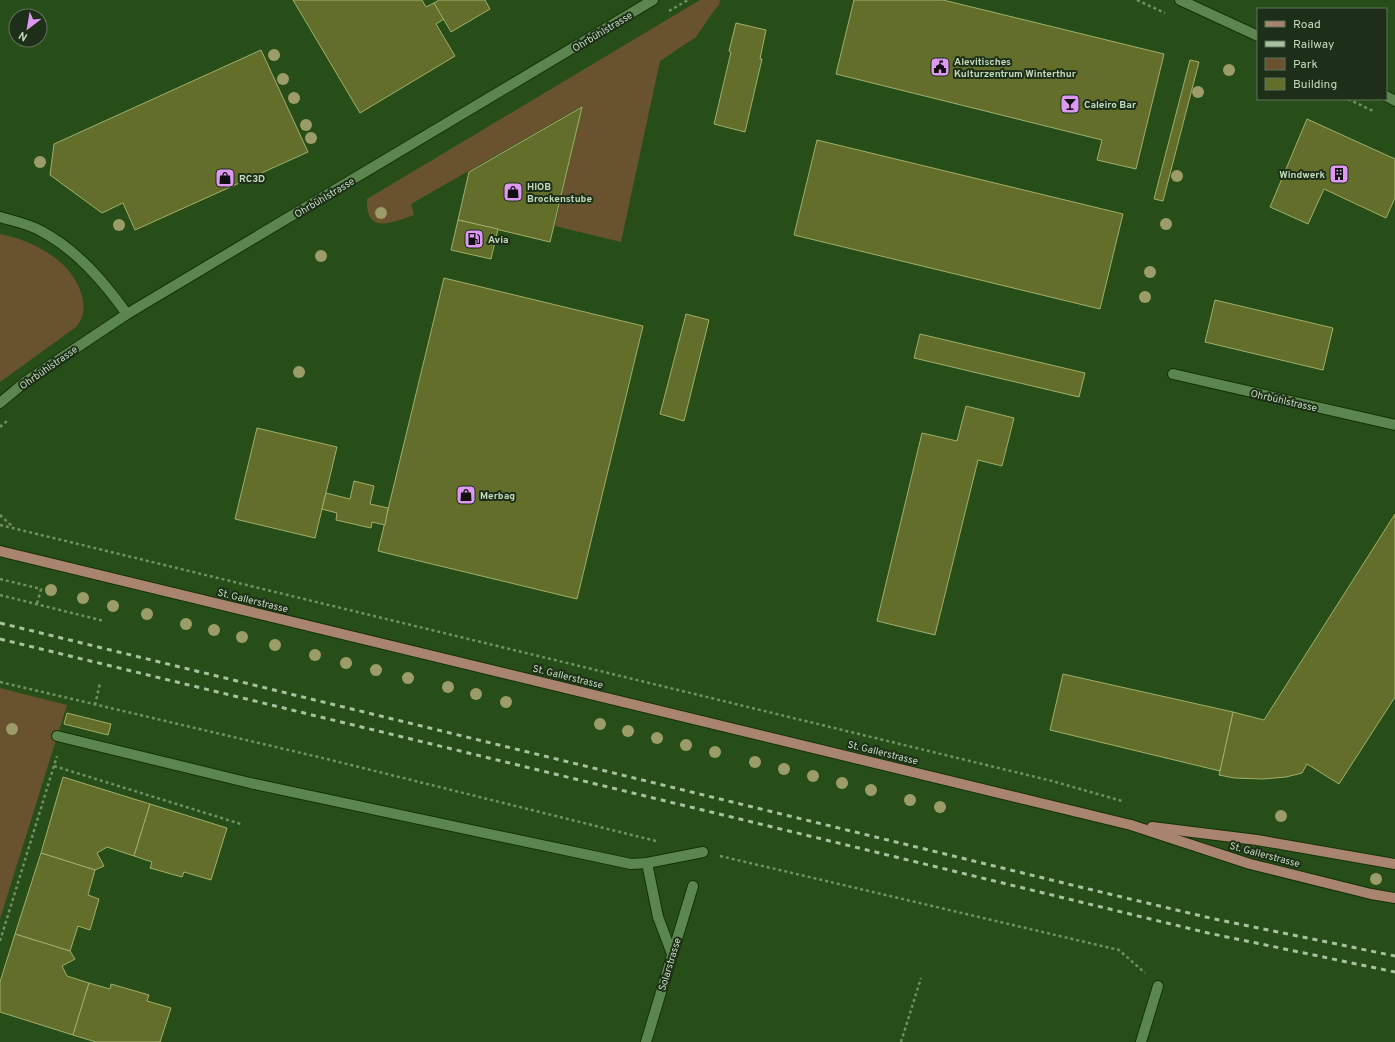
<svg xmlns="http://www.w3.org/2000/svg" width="1395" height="1042" font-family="Overpass,sans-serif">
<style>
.green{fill:#69532f}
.building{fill:#626e2a;stroke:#a1af6b}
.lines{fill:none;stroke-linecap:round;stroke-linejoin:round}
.minor-casing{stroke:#143108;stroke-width:12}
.major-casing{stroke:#143108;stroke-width:12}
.path{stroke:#719065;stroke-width:2.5;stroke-dasharray:3 3;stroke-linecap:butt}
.minor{stroke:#5c864f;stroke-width:10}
.major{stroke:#a9846f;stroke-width:10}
.rail{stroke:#a8c2a0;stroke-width:3;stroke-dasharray:5 5;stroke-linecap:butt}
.tree{fill:#9c9c68}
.labels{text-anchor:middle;stroke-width:4;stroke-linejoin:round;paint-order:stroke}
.street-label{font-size:10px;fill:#c3dabc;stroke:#1d2f18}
.poi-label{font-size:10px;font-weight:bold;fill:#c3dabc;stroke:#1d2f18;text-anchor:start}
</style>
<rect width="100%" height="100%" fill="#274e18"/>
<g class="green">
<path d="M700 0H720L719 5 713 12 696 37 660 61 621 242 555 226 582 106 411 204 414 215C391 223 366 235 367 199Z"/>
<path d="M0 234C35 241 77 263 83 301 85 311 82 320 76 327L0 382Z"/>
<path d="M0 688 67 705 0 919Z"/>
</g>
<g class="building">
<path d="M293 0H422L426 7 434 3 444 19 436 24 455 56 360 113Z"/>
<path d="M439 0H485L490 9 451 32 434 3Z"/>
<path d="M854 0H943L1164 54 1136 169 1097 160 1102 140 836 74Z"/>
<path d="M736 23 766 30 760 59H762L745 132 714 124 731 52 729 51Z"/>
<path d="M261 50 308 152 135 230 123 203 102 213 50 175 54 144Z"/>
<path d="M1190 60 1199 62 1163 201 1154 199Z"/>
<path d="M582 107 550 242 458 220 469 172Z"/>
<path d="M1307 119 1395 159V198L1386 218 1324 189 1308 224 1270 207Z"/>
<path d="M817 140 1123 214 1100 309 794 235Z"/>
<path d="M458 220 498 229 491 259 451 250Z"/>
<path d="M444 278 643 326 577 599 378 551Z"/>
<path d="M1215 300 1333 328 1323 370 1205 342Z"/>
<path d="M686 314 709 320 684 421 660 414Z"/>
<path d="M920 334 1085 373 1079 397 914 358Z"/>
<path d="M966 406 1014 418 1002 466 978 460 935 635 877 621 922 433 957 441Z"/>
<path d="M257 428 337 447 315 538 235 519Z"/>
<path d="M354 481 374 486 370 504 388 508 385 525 372 522 371 528 336 520 337 513 322 509 326 493 350 499Z"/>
<path d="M1395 514V697L1339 784 1307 764 1302 773 1286 777 1263 779 1234 778 1219 775 1233 712 1264 720Z"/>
<path d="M1063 674 1233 712 1220 771 1050 730Z"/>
<path d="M67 713 111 724 108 735 64 724Z"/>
<path d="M63 777 150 804 134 856 107 847 97 853 104 866 95 870 41 853Z"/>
<path d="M150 804 227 828 211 880 184 872 182 877 150 868 152 862 134 856Z"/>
<path d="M41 853 95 870 88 895 99 899 90 930 78 926 70 951 15 934Z"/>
<path d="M15 934 70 951 75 959 62 966 67 976 89 983 73 1035 0 1012V982Z"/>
<path d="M89 983 110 989 111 984 149 995 147 1001 171 1008 160 1042H96L73 1035Z"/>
</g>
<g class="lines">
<g class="minor-casing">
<g id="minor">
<path d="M1180 0 1258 36"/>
<path d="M1386 96 1395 101"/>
<path d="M0 217C13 221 29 224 41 231 77 250 104 282 127 314"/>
<path d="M1173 374 1395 425"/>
<path d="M0 403 25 382 127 314 653 0"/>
<path d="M57 736 250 783 631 864 647 863 703 852"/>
<path d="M647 863 658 917 672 954"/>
<path d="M646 1042 693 886"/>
<path d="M1141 1042 1158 986"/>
</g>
</g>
<g class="major-casing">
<g id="major">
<path d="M0 551 1131 825 1250 864 1371 894 1395 898"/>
<path d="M1152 827 1257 840 1395 864"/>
</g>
</g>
<g class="path">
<path d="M1137 0 1165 13"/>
<path d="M669 11 688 0"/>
<path d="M1348 99 1373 111"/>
<path d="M0 427 7 421"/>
<path d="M0 515 13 527"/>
<path d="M0 525 1052 781 1122 801"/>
<path d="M0 579 41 589 37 604"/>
<path d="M0 595 104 621"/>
<path d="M0 682 331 760 656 841"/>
<path d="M95 705 100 683"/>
<path d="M54 766 241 824"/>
<path d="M720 856 1119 950 1145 973"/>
<path d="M0 941 57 756"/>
<path d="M901 1042 921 978"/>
</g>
<use href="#minor" class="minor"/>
<use href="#major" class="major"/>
<g class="rail">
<path d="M0 623 1080 887 1210 918 1395 956"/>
<path d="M0 639 1208 933 1395 972"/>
</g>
</g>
<g class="tree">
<circle cx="274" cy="55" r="6"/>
<circle cx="1229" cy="70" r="6"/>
<circle cx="283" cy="79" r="6"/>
<circle cx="1198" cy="92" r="6"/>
<circle cx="294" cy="98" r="6"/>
<circle cx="306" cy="125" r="6"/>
<circle cx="311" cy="138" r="6"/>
<circle cx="40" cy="162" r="6"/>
<circle cx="1177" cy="176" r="6"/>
<circle cx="381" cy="213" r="6"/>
<circle cx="1166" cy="224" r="6"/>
<circle cx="119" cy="225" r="6"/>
<circle cx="321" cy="256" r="6"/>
<circle cx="1150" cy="272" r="6"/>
<circle cx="1145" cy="297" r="6"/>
<circle cx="299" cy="372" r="6"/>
<circle cx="51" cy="590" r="6"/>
<circle cx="83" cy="598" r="6"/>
<circle cx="113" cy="606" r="6"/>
<circle cx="147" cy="614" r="6"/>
<circle cx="186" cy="624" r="6"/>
<circle cx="214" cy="630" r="6"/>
<circle cx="242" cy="637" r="6"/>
<circle cx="275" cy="645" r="6"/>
<circle cx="315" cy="655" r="6"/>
<circle cx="346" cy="663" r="6"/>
<circle cx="376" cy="670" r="6"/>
<circle cx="408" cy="678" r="6"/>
<circle cx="448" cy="687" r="6"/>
<circle cx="476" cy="694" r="6"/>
<circle cx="506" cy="702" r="6"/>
<circle cx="600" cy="724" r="6"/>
<circle cx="12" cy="729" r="6"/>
<circle cx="628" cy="731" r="6"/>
<circle cx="657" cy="738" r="6"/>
<circle cx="686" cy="745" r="6"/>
<circle cx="715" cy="752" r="6"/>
<circle cx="755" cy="762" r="6"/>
<circle cx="784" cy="769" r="6"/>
<circle cx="813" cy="776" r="6"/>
<circle cx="842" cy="783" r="6"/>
<circle cx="871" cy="790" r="6"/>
<circle cx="910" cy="800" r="6"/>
<circle cx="940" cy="807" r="6"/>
<circle cx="1281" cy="816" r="6"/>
<circle cx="1376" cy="879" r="6"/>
</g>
<defs>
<g id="civic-square" transform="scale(1)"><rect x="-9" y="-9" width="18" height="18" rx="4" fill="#de98f3" stroke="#1d2f18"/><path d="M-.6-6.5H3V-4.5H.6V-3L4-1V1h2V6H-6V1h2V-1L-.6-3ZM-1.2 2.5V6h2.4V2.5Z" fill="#111"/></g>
<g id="bar-square" transform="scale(1)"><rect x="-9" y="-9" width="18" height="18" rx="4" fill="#de98f3" stroke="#1d2f18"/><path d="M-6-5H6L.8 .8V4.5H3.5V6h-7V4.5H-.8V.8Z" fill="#111"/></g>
<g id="building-square" transform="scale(1)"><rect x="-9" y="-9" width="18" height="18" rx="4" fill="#de98f3" stroke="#1d2f18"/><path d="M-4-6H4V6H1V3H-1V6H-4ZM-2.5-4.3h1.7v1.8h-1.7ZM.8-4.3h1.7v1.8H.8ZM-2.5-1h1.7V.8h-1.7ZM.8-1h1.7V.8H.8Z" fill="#111"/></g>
<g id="shop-square" transform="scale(1)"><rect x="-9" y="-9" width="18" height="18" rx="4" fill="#de98f3" stroke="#1d2f18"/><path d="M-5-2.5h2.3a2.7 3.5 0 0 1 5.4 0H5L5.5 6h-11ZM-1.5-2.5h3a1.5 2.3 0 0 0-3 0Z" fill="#111"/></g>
<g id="fuel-square" transform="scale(1)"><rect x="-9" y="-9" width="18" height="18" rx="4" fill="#de98f3" stroke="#1d2f18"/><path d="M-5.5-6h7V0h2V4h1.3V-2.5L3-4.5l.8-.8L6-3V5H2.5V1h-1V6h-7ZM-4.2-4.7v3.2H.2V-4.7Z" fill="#111"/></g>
</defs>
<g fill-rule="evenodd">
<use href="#civic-square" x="940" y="67"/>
<use href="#bar-square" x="1070" y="104"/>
<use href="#building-square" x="1339" y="174"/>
<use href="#shop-square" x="225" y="178"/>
<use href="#shop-square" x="513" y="192"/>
<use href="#fuel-square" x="474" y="239"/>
<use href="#shop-square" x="466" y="495"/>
</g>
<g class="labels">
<g class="street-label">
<text transform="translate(602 31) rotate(-31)" y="4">Ohrbühlstrasse</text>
<text transform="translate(324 197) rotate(-31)" y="4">Ohrbühlstrasse</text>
<text transform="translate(48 367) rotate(-35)" y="4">Ohrbühlstrasse</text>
<text transform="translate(1284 400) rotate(13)" y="4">Ohrbühlstrasse</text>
<text transform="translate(253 600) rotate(14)" y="4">St. Gallerstrasse</text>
<text transform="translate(568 676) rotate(14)" y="4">St. Gallerstrasse</text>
<text transform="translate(883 752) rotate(14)" y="4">St. Gallerstrasse</text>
<text transform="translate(1265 854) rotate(15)" y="4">St. Gallerstrasse</text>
<text transform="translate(669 964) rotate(-73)" y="4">Solarstrasse</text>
</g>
<g class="poi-label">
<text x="954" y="65">Alevitisches<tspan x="954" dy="12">Kulturzentrum Winterthur</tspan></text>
<text x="1084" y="108">Caleiro Bar</text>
<text x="1325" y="178" text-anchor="end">Windwerk</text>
<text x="239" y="182">RC3D</text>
<text x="527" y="190">HIOB<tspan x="527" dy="12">Brockenstube</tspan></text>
<text x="488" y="243">Avia</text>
<text x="480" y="499">Merbag</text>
</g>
</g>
<rect x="1257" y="8" width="130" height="92" fill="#1d2f18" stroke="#5f735a"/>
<rect x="1265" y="21" width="20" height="6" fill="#a9846f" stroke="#5f735a"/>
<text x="1293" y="28" font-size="12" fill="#c3dabc">Road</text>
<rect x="1265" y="41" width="20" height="6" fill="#a8c2a0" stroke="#5f735a"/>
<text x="1293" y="48" font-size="12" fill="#c3dabc">Railway</text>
<rect x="1265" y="58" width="20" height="12" fill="#69532f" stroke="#5f735a"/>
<text x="1293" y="68" font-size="12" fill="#c3dabc">Park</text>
<rect x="1265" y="78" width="20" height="12" fill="#626e2a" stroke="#5f735a"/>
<text x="1293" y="88" font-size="12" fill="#c3dabc">Building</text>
<g transform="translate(28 28) rotate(211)"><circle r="19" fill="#1d2f18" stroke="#5f735a"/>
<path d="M0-3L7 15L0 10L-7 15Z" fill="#de98f3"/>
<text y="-6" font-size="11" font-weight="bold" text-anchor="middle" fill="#c3dabc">N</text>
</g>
</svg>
